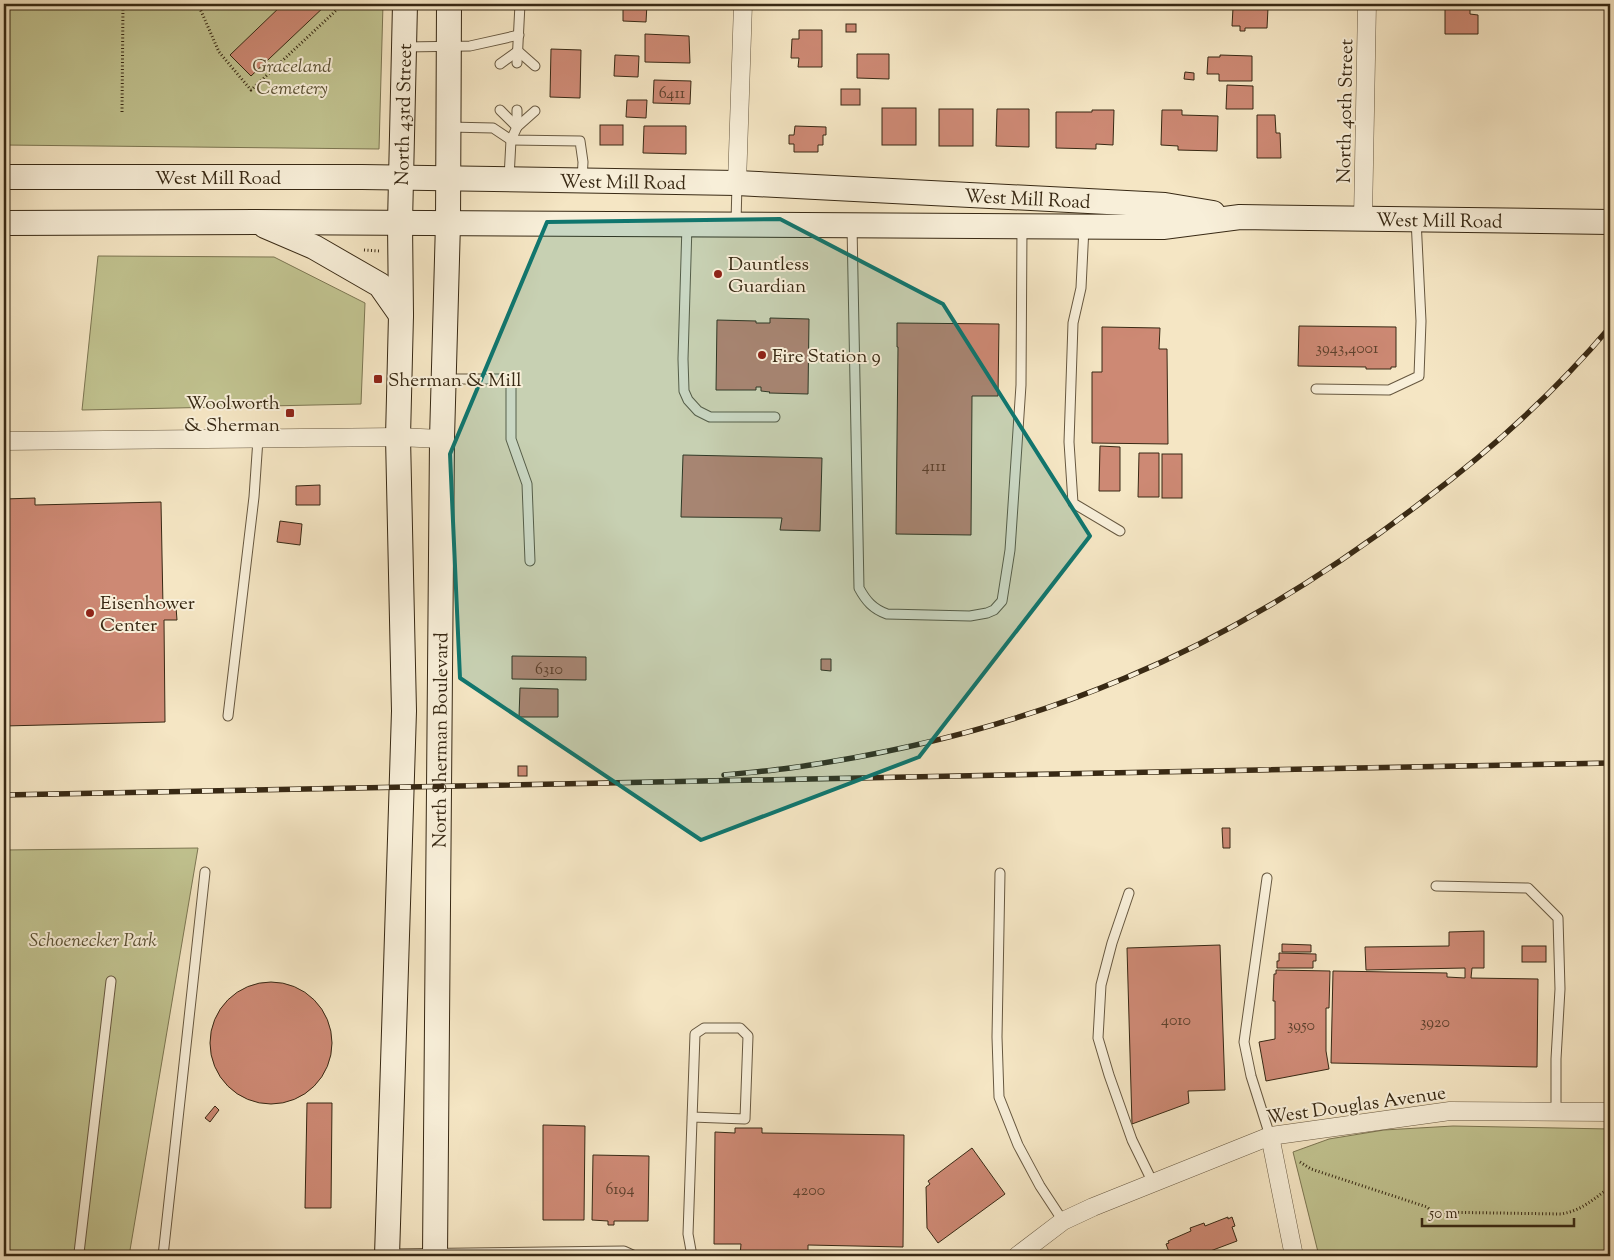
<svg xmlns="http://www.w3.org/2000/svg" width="1614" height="1260" font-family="'Sorts Mill Goudy',serif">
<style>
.green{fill:#c1c390;stroke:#7c7652}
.building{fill:#cd8974;stroke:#382914}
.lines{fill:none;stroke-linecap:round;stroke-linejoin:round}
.lane-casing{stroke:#675840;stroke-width:11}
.street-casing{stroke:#675840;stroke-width:19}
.secondary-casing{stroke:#382914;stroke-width:26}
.path{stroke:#382914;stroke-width:3;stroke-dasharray:1 2.5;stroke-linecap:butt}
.lane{stroke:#f8efd9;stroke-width:9}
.street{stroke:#f8efd9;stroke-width:18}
.secondary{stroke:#f8efd9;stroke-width:24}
.rail-casing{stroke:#382914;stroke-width:5.5}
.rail{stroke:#f8efd9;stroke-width:4;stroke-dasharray:11;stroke-linecap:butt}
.marked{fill:#0f766e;fill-opacity:0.2;stroke:#0f766e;stroke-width:4;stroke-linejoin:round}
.poi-dot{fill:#8f2418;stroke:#f8efd9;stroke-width:2}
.labels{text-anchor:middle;stroke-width:4;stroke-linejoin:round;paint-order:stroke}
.number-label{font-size:16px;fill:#5d412c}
.park-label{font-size:19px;font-style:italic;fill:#5a5033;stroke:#f8efd9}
.street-label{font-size:19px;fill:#382914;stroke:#f8efd9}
.poi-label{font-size:19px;fill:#382914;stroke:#f8efd9;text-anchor:start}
</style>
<rect width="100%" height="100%" fill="#f5e6c4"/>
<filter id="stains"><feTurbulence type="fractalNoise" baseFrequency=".004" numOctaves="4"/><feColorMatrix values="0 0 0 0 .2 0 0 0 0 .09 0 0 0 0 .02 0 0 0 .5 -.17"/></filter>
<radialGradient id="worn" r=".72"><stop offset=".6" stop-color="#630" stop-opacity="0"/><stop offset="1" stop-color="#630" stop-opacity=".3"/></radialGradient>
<g class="green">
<path d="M4 4H383L379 149 4 145Z"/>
<path d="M98 256 274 257 365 303 361 404 82 410Z"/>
<path d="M198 848 129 1256H4V850Z"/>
<path d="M1453 1126 1610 1129V1256H1319L1293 1152 1329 1139 1384 1130Z"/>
</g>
<g class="building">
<path d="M283 4H327L251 76 230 55Z"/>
<path d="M623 4H647L646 22 623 21Z"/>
<path d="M663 4H691V9L663 8Z"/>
<path d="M1246 7 1268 8 1267 28H1245V31H1240V26H1232L1233 8 1246 9Z"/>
<path d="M1445 8H1470V14L1478 15V34H1445Z"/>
<rect x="846" y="24" width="10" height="8"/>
<path d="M799 30H822V67H798L799 58H791L792 39H799Z"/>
<path d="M645 34 689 36 690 63 645 62Z"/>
<path d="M551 49 581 50 580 98 550 97Z"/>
<path d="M857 54H889V79L857 78Z"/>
<path d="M615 55 639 56 638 77 614 76Z"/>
<path d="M1220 55 1252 56V81H1219V74H1207L1208 57H1220Z"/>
<path d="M1185 72 1194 73V80L1184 79Z"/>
<path d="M654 80 691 81 690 104 653 103Z"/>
<path d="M1227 85 1253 86V109H1226Z"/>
<rect x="841" y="89" width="19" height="16"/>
<path d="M627 100H647L646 118 626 117Z"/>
<rect x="882" y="108" width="34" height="37"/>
<rect x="939" y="109" width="34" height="37"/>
<path d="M997 109H1029V147L996 146Z"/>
<path d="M1092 110H1114L1113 145 1096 144V149L1056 148V112H1092Z"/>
<path d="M1162 110H1182V115L1218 116 1217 151 1178 150V146L1161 145Z"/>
<path d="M1257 115H1275L1276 133H1280L1281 158H1257Z"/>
<rect x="600" y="125" width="23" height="20"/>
<path d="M644 126H686V154L643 153Z"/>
<path d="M795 126 826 127V135H823V145H818V152H794V144H789V135H794Z"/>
<path d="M770 318 809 319 808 394 769 393 770 392 761 391V387H756V390H716L717 320 756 321V323H770Z"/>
<path d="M897 323 999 324 998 396H972L971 535 896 534 898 347H897Z"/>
<path d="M1299 326 1396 327V367H1391V369H1366V367L1298 366Z"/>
<path d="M1102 327 1160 328 1159 349H1167L1168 444 1092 443V372H1102Z"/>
<path d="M1100 446 1120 447V491H1099Z"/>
<path d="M1139 453H1159V497H1138Z"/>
<rect x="1162" y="454" width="20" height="44"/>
<path d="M683 455 822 458 820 531 780 530 782 518 681 517Z"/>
<path d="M320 485V505H296V486Z"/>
<path d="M35 498V505L161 502 163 607H176L177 620H164L165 722 4 726V499Z"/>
<path d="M280 521 302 524 300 545 277 542Z"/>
<path d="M512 656 586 657V680L512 679Z"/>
<path d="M821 659H831V671L821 670Z"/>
<path d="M520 688 558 689V717H519Z"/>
<rect x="518" y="766" width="9" height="10"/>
<path d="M1222 828H1230V848H1223Z"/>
<path d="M1484 931V968H1472L1471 978 1538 979 1537 1067 1331 1063 1333 971 1447 973V977L1465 978V968L1366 970 1365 947 1449 946V932Z"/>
<path d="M1282 944 1311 945V952H1282Z"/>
<path d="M1220 945 1225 1090 1188 1091 1189 1103 1132 1124 1127 948Z"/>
<rect x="1522" y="946" width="24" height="16"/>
<path d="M1279 953 1316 954V961H1313V968H1277V961H1279Z"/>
<path d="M1276 970 1330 971 1329 1008H1326V1051L1329 1069 1266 1081 1259 1042 1275 1039V1001H1273L1274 974H1276Z"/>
<circle cx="271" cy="1043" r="61"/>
<path d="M307 1103H332L331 1208H305Z"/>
<path d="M215 1106 219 1110 210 1122 205 1118Z"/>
<path d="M543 1125 585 1126 584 1220H543Z"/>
<path d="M735 1128H762V1133L904 1135 903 1247 808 1245V1256H740L741 1244H714L715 1132 735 1133Z"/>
<path d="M972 1148 1005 1194 938 1243 927 1228 926 1187 930 1184 928 1181Z"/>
<path d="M593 1155 649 1156 648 1221H614V1225H608V1221L592 1220Z"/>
<path d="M1228 1217V1219L1232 1217 1235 1226 1232 1227 1237 1241 1197 1256H1174L1172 1251 1169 1252 1166 1244 1169 1243 1168 1241 1191 1231 1190 1228 1204 1223 1205 1226Z"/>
<path d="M219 1252 253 1256H218Z"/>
</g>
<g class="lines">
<g class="lane-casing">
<g id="lane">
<path d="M404 47 470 46 519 35"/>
<path d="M517 63 520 4"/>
<path d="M500 64 518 51 535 66"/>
<path d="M500 110 517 127 535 111"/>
<path d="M449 127 493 128 511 140 580 141 583 162 582 180"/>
<path d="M509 178 511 140 517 127V110"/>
<path d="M736 223 737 183"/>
<path d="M687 225 683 359 684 391 688 400 698 411 710 417H775"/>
<path d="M852 226 859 588C866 601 873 609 887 614L970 616 987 613 994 610 1002 601 1010 550 1021 385 1022 227"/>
<path d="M1084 227 1081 288 1073 323 1069 442 1073 503 1120 531"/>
<path d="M444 379H511V439L527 484 530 561"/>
<path d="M1316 389 1389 390 1419 376 1421 321 1416 219"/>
<path d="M228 716 254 497 258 439"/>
<path d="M1000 873 997 1037 999 1097 1018 1145 1040 1186 1063 1221"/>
<path d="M1267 878 1244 1042 1251 1076 1270 1136"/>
<path d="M1436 886 1528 888 1558 918 1560 989 1556 1059V1111"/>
<path d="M1129 893 1112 943 1101 985 1098 1038 1109 1075 1132 1140 1153 1183"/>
<path d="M389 1254 624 1251 635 1256"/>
<path d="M86 1256 79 1253 111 981"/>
<path d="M163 1256 205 872"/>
<path d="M692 1256 688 1234 695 1034 704 1028H740L748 1036 745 1119 692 1117"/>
</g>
</g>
<g class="street-casing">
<g id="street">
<path d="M737 183 743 4"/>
<path d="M1363 218 1367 4"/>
<path d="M4 441 398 437 442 439"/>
<path d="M1270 1136 1294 1256"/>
<path d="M1017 1256 1063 1221 1093 1207 1270 1136 1450 1111 1610 1112"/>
</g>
</g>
<g class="secondary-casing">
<g id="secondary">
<path id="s1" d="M4 177H362L737 183 1165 205 1213 213"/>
<path id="s2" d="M4 223 257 222 1163 227 1240 217 1610 222"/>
<path d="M265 226 314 247 380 285 401 315"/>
<path id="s3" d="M387 1256 404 711 398 437 401 315 400 223 405 4"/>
<path id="s4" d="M435 1256 442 439 448 223 449 4"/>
</g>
</g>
<g class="path">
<path d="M198 4 219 52 251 90 343 4"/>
<path d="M122 112 123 4"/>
<path d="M364 250 380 251"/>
<path d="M1300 1162 1311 1169 1427 1207 1433 1212 1561 1214C1581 1211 1594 1199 1610 1187"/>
</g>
<use href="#lane" class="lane"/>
<use href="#street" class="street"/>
<use href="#secondary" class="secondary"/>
<g class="rail-casing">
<g id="rail">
<path d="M724 775C746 773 768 771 790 768 904 752 1019 723 1125 678 1232 634 1332 571 1423 501 1491 450 1555 392 1610 327"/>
<path d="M4 795 1610 763"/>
</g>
</g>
<use href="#rail" class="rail"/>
</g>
<path class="marked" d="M780 219 943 304 1090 536 919 757 701 840 460 678 450 454 547 222Z"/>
<g class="poi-dot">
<circle cx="718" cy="274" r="5"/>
<circle cx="762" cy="355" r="5"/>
<rect x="373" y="374" width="10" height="10" rx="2.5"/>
<rect x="285" y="408" width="10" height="10" rx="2.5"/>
<circle cx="90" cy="613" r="5"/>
</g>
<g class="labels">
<g class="number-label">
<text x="672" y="98">6411</text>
<text x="1347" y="353">3943,4001</text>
<text x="934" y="471">4111</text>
<text x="549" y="674">6310</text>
<text x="1176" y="1025">4010</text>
<text x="1435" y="1027">3920</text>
<text x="1301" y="1030">3950</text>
<text x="620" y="1194">6194</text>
<text x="809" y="1195">4200</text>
</g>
<g class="park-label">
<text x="292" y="72">Graceland<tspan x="292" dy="22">Cemetery</tspan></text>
<text x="93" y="946">Schoenecker Park</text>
</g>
<g class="street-label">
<text transform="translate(1344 111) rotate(-89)" y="7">North 40th Street</text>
<text dy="7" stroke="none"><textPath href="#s3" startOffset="1142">North 43rd Street</textPath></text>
<text dy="7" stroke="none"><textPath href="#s1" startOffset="214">West Mill Road</textPath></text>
<text dy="7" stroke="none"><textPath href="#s1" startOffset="619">West Mill Road</textPath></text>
<text dy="7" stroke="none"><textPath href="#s1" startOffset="1024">West Mill Road</textPath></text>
<text dy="7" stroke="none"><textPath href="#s2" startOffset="1436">West Mill Road</textPath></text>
<text dy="7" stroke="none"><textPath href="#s4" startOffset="516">North Sherman Boulevard</textPath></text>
<text transform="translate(1356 1104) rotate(-8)" y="7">West Douglas Avenue</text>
</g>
<g class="poi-label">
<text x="728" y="270">Dauntless<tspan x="728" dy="22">Guardian</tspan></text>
<text x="772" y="362">Fire Station 9</text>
<text x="388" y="386">Sherman &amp; Mill</text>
<text x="280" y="409" text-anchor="end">Woolworth<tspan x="280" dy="22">&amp; Sherman</tspan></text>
<text x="100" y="609">Eisenhower<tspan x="100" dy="22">Center</tspan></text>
</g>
</g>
<rect width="1614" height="1260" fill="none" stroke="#f5e6c4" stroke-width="20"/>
<rect x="5" y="5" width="1604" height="1250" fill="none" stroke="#382914" stroke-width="2.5"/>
<rect x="10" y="10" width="1594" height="1240" fill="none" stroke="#382914"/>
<path d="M1422 1218v8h152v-8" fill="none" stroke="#382914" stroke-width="2.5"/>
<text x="1429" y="1218" font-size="15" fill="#382914" stroke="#f8efd9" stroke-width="4" paint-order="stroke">50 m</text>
<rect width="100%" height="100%" filter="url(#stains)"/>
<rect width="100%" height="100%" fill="url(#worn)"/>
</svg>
